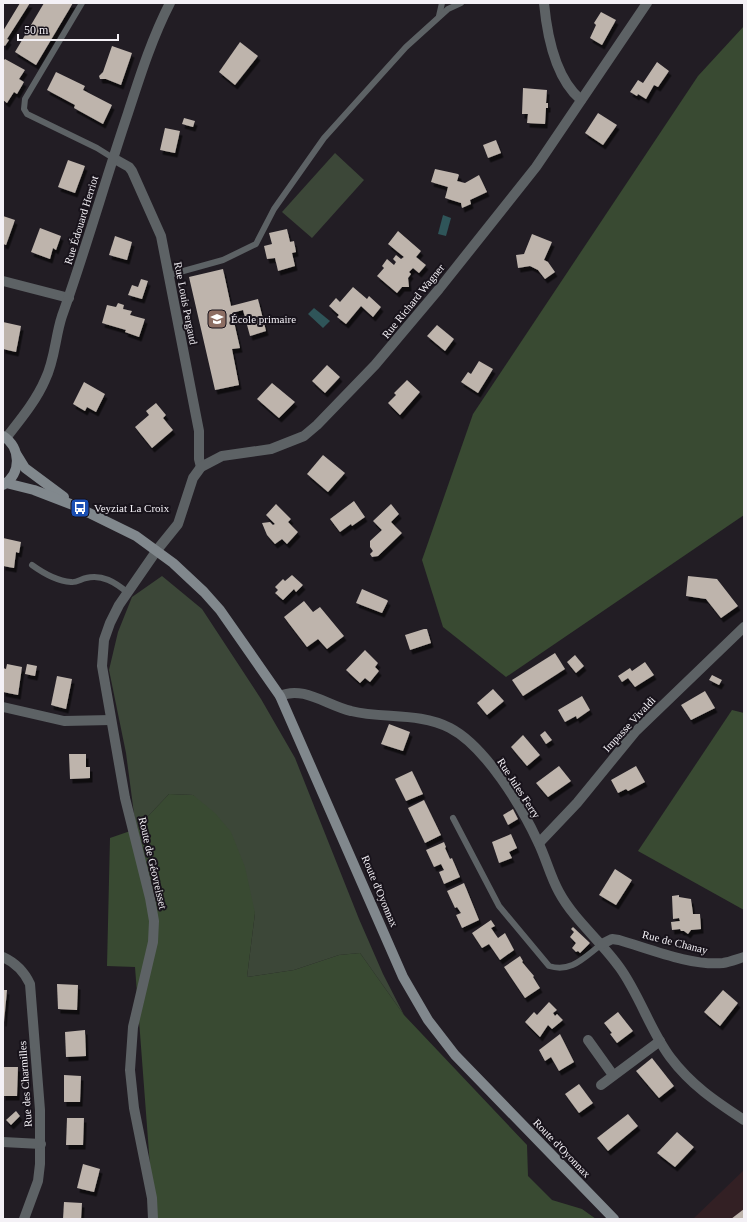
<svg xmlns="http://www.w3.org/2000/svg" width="747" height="1222" font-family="'Times New Roman',serif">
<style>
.industrial{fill:#332024}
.green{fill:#3c4738}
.forest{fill:#394a32}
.water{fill:#2f5559}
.building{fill:#beb4ac;filter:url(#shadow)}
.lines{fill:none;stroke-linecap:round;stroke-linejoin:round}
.service{stroke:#5d6265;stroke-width:6}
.minor{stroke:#5d6265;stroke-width:10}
.tertiary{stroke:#5d6265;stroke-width:10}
.secondary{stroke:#81888d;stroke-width:10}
.labels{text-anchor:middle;stroke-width:4;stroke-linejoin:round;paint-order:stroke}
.street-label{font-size:11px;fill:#f4f1f6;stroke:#18131b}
.poi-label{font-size:11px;fill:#f4f1f6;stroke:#18131b;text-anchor:start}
</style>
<defs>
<filter id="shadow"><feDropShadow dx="2.5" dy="4.5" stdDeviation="0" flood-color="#0009"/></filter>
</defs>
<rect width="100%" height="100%" fill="#221d24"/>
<path class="industrial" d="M744 1170V1219H693Z"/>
<g class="green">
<path d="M335 153 364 180 312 238 282 212Z"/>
<path d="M162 576 202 609 261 699 295 758 359 919 383 974 404 1015 360 953 339 955 294 970 247 977 255 913 193 795 169 794 136 829 126 753 109 670 118 632 132 597Z"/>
</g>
<g class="forest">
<path d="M744 26V515L506 677 443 627 422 560 473 414 698 76Z"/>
<path d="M732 710 744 713V910L638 851Z"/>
<path d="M169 794 193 795 215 813 231 832 245 867 255 913 247 977 294 970 339 955 360 953 404 1015 527 1145 528 1176 552 1200 582 1209 596 1219H154L135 967 107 966 110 838 136 829Z"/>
</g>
<g class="water">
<path d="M443 215 451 218 446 236 438 234Z"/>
<path d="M314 308 330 321 323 328 308 314Z"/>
</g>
<g class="building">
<path d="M20 3H30L7 39 9 40 5 46 3 45V31Z"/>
<path d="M44 3H73L36 65 15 52Z"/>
<path d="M601 12 616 20 602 45 590 38 596 25 594 23Z"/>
<path d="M240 42 258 56 235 85 219 72Z"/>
<path d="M112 46 132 53 121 85 106 79H100L99 76 103 72Z"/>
<path d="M5 59 25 70 19 79 24 82 17 94 14 92 7 103 3 100V61Z"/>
<path d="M657 62 669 71 658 87 654 85 646 99 638 94 637 96 630 92 638 80 643 83Z"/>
<path d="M56 72 85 86 83 90 112 105 103 124 74 108 75 105 47 90Z"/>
<path d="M523 88 547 90 546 103H548V108H546L545 124 527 123 528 114H522Z"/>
<path d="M598 113 617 125 603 145 585 133Z"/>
<path d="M184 118 195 121 193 127 182 124Z"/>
<path d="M165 128 180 131 175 153 160 150Z"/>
<path d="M496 140 501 153 488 158 483 145Z"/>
<path d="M68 160 85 166 75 193 58 187Z"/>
<path d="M435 169 458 174 459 175 457 181 465 183 479 175 487 192 470 200 471 204 462 208 461 203 445 198 448 187 431 182Z"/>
<path d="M3 216 15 220 6 245 3 244Z"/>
<path d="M40 228 61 236 56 250 53 248 50 259 31 252Z"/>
<path d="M287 229 290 242 294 241 296 252 292 253 295 266 278 271 275 258 267 259 264 246 272 244 269 233Z"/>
<path d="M398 231 421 251 416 257 426 265 419 273 413 268 409 272 411 274 408 278 409 287H402L397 293 377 276 384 268 382 266 387 259 394 265 396 262 393 259 396 255 401 259 404 257 388 244Z"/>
<path d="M532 234 552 242 544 260 548 262 555 272 545 279 538 270 530 266 518 268 516 255 524 254Z"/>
<path d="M115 236 132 242 127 260 109 255Z"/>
<path d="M223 269 231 306 258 299 266 331 250 336 243 310 232 313 240 348 232 349 239 385 215 390 189 277Z"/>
<path d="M141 279 148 281 142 299 128 295 132 285 138 287Z"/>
<path d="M353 287 367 299 369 296 381 307 373 317 361 306 346 324 337 317 339 315 329 306 336 298 340 302Z"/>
<path d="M118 303 124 305 123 309 132 311 130 315 145 319 139 337 125 332 126 330 102 323 107 305 116 307Z"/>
<path d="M3 322 21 326 16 352 3 349Z"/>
<path d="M437 325 454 339 445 351 427 336Z"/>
<path d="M479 361 493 369 478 393 461 382 468 372 471 374Z"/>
<path d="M327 365 340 377 325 393 312 381Z"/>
<path d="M407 380 420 392 400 415 388 403 396 395 394 393Z"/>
<path d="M84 382 105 394 96 412 87 407 85 411 73 404Z"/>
<path d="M272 383 295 402 279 418 257 399Z"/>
<path d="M156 403 166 415 163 418 173 430 152 448 135 427 149 415 146 411Z"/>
<path d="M323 455 345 473 328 492 307 474Z"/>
<path d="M354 501 365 517 352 526 351 524 340 532 330 519Z"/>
<path d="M276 504 291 519 288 522 298 532 287 544 282 539 275 544 267 535 262 523 270 522 273 525 275 524 266 515Z"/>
<path d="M391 504 399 514 391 522 402 533 378 556 372 557 370 554 373 551 370 547V541L382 530 373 521Z"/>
<path d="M3 538 21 542 19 553 16 552 14 568 3 566Z"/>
<path d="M292 575 303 585 296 592 294 589 283 600 275 593 278 590 275 587 283 579 285 581Z"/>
<path d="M688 576 717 579 738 606 721 618 706 599 686 596Z"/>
<path d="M362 589 387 600 388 601 382 613 356 603Z"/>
<path d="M304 601 313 612 320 607 344 636 327 649 318 639 307 647 284 617Z"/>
<path d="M424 629H427L431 643 410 650 405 635Z"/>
<path d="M365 650 378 663 375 667 379 671 370 682 365 678 360 683 346 670Z"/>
<path d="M555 653 565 669 523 696 512 680Z"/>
<path d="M575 655 584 666 576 673 567 662Z"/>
<path d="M645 662 654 675 635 687 628 678 622 682 618 676 630 668 632 671Z"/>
<path d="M7 664 22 667 18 695 3 692V668L6 669Z"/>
<path d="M27 664 37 666 35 676 25 674Z"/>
<path d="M712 675 722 680 719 685 709 680Z"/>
<path d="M57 676 72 679 66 709 51 705Z"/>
<path d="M493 689 504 701 487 715 477 703Z"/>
<path d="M705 691 715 708 691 720 681 705Z"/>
<path d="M582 696 590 710 577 719 576 716 565 722 558 710Z"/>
<path d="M389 724 410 732 403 751 381 744Z"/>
<path d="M545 731 552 740 546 744 540 735Z"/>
<path d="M523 735 540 755 527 766 511 747Z"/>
<path d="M69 754H86V767H90V778L70 779Z"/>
<path d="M559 766 571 781 548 797 536 783Z"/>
<path d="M636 766 645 782 628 791 626 789 618 793 611 780Z"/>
<path d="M412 771 423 794 406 801 395 779Z"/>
<path d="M424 800 441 835 425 843 408 808Z"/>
<path d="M513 809 518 819 508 825 503 815Z"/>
<path d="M511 834 517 848 509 852 512 858 499 863 492 842Z"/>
<path d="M444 842 446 847 445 848 450 859 452 858 460 877 444 884 439 872 444 870 441 864 434 867 426 850Z"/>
<path d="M615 869 632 880 616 905 599 895Z"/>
<path d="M464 883 479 920 462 928 456 915 461 913 457 907 455 908 447 891Z"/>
<path d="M679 895V897L691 899 693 914H700L701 929 691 930 688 934 684 931H681L680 929 672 930 671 922 680 921 679 918 673 919 672 896Z"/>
<path d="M491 920 495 926 491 928 498 938 505 933 514 950 500 960 489 944 482 948 472 933Z"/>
<path d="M573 927 590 943 580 953 578 951 576 952 572 948 576 943 570 937 574 932 571 929Z"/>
<path d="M520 956 523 961 522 962 534 976 533 977 540 988 525 998 504 967Z"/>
<path d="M57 984 78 985 77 1010 58 1009Z"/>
<path d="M3 990H7L4 1022H3Z"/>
<path d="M723 990 738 1003 720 1026 704 1012Z"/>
<path d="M549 1002 557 1010 553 1013 555 1016 557 1014 563 1020 552 1029 548 1025 540 1037 525 1022 534 1012 537 1015Z"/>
<path d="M618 1012 633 1031 617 1043 610 1034 612 1033 604 1023Z"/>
<path d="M85 1030 86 1056 66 1057 65 1032Z"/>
<path d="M560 1034 574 1062 559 1071 551 1057 545 1061 539 1050Z"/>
<path d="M652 1058 674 1086 659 1098 636 1071Z"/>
<path d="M3 1067H18L17 1096H3Z"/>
<path d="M64 1075 81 1076 80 1102H64Z"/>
<path d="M579 1084 593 1103 579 1113 565 1094Z"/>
<path d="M16 1111 20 1116 11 1125 6 1120Z"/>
<path d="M628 1114 638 1126 608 1151 597 1138Z"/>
<path d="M67 1118H84L83 1145H66Z"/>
<path d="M677 1132 694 1147 675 1167 657 1153Z"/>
<path d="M83 1164 100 1169 94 1192 77 1188Z"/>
<path d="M64 1202 82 1203 81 1219H63Z"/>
<path d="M744 1209V1219H731Z"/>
</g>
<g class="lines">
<g class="service">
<path d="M82 3 25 99 24 109 27 114 97 148 113 158"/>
<path d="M439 16 442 3"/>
<path d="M169 275 223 260 256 244 274 209 324 138 406 47 448 9 461 3"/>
<path d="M32 565C43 573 57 581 71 582 76 583 81 579 86 578 102 574 115 582 128 593"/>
<path d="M453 818 499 906 549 966C572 973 584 957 602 944"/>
</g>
<g class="minor">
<path d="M544 3C547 35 555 78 581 100"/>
<path d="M113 158 129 167 132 171 161 236 199 431V459L201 467"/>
<path d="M3 281 69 298"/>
<path d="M157 550 178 524 193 478 201 467 222 456 271 449 304 436 317 425 375 365 439 289 536 167 647 3"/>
<path d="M280 696C303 685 328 706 351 711 383 719 419 712 450 728 485 746 522 807 538 842 546 858 550 876 559 892 574 920 602 942 620 968 640 996 650 1030 670 1057 691 1085 715 1101 744 1120"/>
<path d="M3 707 64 721 111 720"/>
<path d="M539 843 577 803 635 732 744 627"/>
<path d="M602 944 612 939 619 940C650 949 691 966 723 963 730 962 737 959 744 957"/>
<path d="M3 957C16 963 24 971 30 984L40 1110V1164L38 1181 24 1219"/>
<path d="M588 1040 613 1075"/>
<path d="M601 1085 660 1041"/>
<path d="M3 1142 41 1144"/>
</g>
<g class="tertiary">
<path d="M6 438C20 420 36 401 45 380 55 360 55 337 62 316 86 249 105 181 128 113 140 76 152 38 170 3"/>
<path d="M153 1219 152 1198 134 1108 130 1070 133 1027 153 942 154 921 150 898 125 798 102 666 104 640 110 623 119 605 157 550"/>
</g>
<g class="secondary">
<path d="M3 436C21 447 22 474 3 485"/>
<path d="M17 455 25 468 64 497"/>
<path d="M6 483 34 490 73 505 136 536 173 563 204 592 220 610 280 696 403 977 428 1020 455 1055 614 1219"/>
</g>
</g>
<defs>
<g id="school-square" transform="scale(1)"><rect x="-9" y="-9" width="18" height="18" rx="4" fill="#8d6e63" stroke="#18131b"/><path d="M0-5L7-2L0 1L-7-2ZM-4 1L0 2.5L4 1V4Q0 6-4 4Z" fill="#fff"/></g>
<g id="bus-square" transform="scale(1)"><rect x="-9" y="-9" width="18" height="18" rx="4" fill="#1a4fb4" stroke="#18131b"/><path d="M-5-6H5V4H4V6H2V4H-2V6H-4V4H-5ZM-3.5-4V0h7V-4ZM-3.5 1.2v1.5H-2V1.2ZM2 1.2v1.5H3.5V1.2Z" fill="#fff"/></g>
</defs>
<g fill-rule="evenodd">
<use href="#school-square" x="217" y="319"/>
<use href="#bus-square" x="80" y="508"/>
</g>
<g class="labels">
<g class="street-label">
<text transform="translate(81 220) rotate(-73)" y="4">Rue Édouard Herriot</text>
<text transform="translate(413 301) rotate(-51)" y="4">Rue Richard Wagner</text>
<text transform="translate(186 303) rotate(79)" y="4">Rue Louis Pergaud</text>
<text transform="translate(629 724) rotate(-47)" y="4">Impasse Vivaldi</text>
<text transform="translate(519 788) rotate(57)" y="4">Rue Jules Ferry</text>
<text transform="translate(153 863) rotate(77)" y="4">Route de Géovreisset</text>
<text transform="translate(380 891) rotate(67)" y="4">Route d'Oyonnax</text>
<text transform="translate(675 942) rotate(14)" y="4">Rue de Chanay</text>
<text transform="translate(25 1084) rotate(-94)" y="4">Rue des Charmilles</text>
<text transform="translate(562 1148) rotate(46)" y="4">Route d'Oyonnax</text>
</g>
<g class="poi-label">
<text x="231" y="323">École primaire</text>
<text x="94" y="512">Veyziat La Croix</text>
</g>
</g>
<rect width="747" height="1222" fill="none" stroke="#f4f1f6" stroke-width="8"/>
<path d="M18 34v6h100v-6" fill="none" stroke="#f4f1f6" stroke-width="2"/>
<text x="24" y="34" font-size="12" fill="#f4f1f6" stroke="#18131b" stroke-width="3" paint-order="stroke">50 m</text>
</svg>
